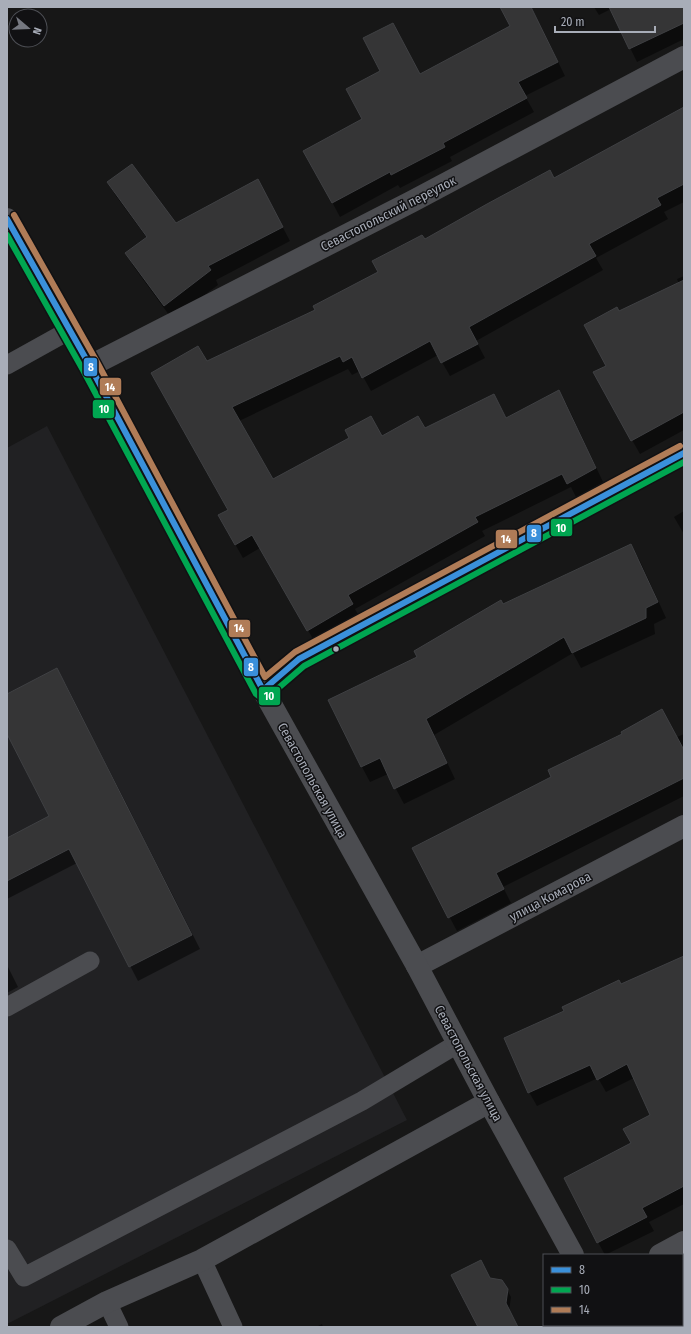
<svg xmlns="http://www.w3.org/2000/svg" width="691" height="1334" font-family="'Fira Sans Condensed',sans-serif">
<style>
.built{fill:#212123}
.shadow{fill:#0007}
.building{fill:#353536;stroke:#3f4043}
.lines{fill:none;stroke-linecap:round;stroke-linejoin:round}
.service{stroke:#4b4c50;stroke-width:19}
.minor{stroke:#4b4c50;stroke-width:22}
.tertiary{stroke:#4b4c50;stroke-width:22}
.bus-1-casing{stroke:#111113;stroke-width:9}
.bus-2-casing{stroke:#111113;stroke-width:9}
.bus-3-casing{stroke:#111113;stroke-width:9}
.bus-1{stroke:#3a90db;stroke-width:6}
.bus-2{stroke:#00a651;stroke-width:6}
.bus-3{stroke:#b07c57;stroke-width:6}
.bus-dot{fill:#a8adb8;stroke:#111113;stroke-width:1.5}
.labels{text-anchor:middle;stroke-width:3;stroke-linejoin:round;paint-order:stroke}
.street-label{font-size:13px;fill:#a8adb8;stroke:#111113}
.line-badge{stroke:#111113;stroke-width:1.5}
.badge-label{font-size:11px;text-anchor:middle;font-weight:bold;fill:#fff}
</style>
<rect width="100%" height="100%" fill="#171717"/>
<path class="built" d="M47 426 407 1120 7 1324V448Z"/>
<g class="shadow">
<path d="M501 7H531L565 76 525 96 534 112 450 157 452 161 400 188 398 185 340 217 305 151 363 119 420 75 511 26Z"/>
<path d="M594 7H684V39L637 62 611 9 599 15Z"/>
<path d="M684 108V202L664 212 668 219 596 258 603 270 476 341 485 358 450 376 438 355 371 391 360 371 352 375 348 369 239 421 273 481 382 437 425 430 494 395 507 419 559 392 567 405 603 482 576 497 571 487 482 531 485 536 355 609 360 618 316 644 260 548 243 558 219 516 229 510 207 362 316 311 379 272 425 240 554 179Z"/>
<path d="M108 183 176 224 265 194 290 241 216 280 218 285 172 319 134 267 126 253 147 238 116 196Z"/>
<path d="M684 276V430L640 454 594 373 608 366 619 312 679 284 677 279Z"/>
<path d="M684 511V534L674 517Z"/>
<path d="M631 546 640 561 666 618 654 624 655 634 581 668 573 653 434 735 455 779 404 804 388 774 370 782 362 767 329 700 418 657 503 606Z"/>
<path d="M65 683 200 949 138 981 77 863 7 899V839L50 817 7 732V695Z"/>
<path d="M684 734V796L503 887 511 903 457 931 413 849Z"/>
<path d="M684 957V1204L649 1222 654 1231 605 1255 598 1242 632 1144 652 1115 634 1078 606 1092 598 1078 537 1106 529 1092 621 985Z"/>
<path d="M7 965 18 987 7 993Z"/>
<path d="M490 1279 507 1290 511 1297 509 1311 518 1327H479Z"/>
<path d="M322 1324 323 1327H316Z"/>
</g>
<g class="building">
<path d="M500 7H531L558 62 518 82 527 98 443 143 445 147 391 175 390 172 332 203 303 151 362 119 346 89 380 71 363 38 393 23 420 74 510 26Z"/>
<path d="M609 7H684V23L629 49Z"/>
<path d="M684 107V184L657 198 661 205 589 244 596 256 469 327 478 344 441 363 430 341 362 378 352 357 343 362 340 356 232 407 273 479 349 438 345 430 371 416 382 436 418 416 425 428 494 394 506 418 559 390 596 468 567 484 562 474 475 517 478 522 348 595 353 604 307 631 252 535 235 545 218 515 228 510 151 373 198 346 207 361 315 310 313 306 378 272 372 261 422 235 425 239 487 204 550 170 554 178Z"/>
<path d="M132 164 176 223 258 179 283 227 208 266 211 270 164 306 125 253 147 237 107 182Z"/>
<path d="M684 280V412L631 441 593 372 606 366 584 325 617 307 619 311Z"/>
<path d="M631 544 658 602 646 608V618L572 653 564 637 426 719 447 763 394 789 380 758 361 767 328 700 417 657 414 651 501 600 503 604Z"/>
<path d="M57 668 192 935 129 967 69 849 7 881V838L49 816 7 734V694Z"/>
<path d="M662 709 684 750V778L496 873 504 889 448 918 412 848 551 777 548 770 622 734 621 732Z"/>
<path d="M684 956V1186L642 1208 647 1217 597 1243 564 1178 631 1143 623 1129 650 1115 627 1064 597 1080 590 1065 528 1093 504 1038 564 1011 562 1007 619 980 621 984Z"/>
<path d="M481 1260 490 1278 502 1280 508 1289 506 1303 518 1327H478L451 1275Z"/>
</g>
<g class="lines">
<g class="service">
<path d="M7 365 70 330"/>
<path d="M7 1007 90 961"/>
<path d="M7 1249 24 1277 362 1101 457 1044"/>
<path d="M202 1260 233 1327"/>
<path d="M107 1302 119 1327"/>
</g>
<g class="minor">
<path d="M90 366 411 202 684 57"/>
<path d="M263 690 299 659 684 453"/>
<path d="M417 966 684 826"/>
<path d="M660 1255 684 1242"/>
<path d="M61 1327 107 1302 202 1260 489 1102"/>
</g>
<g class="tertiary">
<path d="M7 219 90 366 263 690 417 966 489 1102 573 1255"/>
<path d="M614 1325 615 1327"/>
</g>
<g class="bus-1-casing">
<path id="bus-1" d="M7 219 90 366 263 690 299 659 684 453"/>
</g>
<g class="bus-2-casing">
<path id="bus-2" d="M7 235 83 370 256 694 261 698 268 697 304 666 684 462"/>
</g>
<g class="bus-3-casing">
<path id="bus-3" d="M14 215 97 362 265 677 295 652 680 446"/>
</g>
<use href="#bus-1" class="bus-1"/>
<use href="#bus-2" class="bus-2"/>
<use href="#bus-3" class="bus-3"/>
</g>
<circle class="bus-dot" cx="336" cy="649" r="3.5"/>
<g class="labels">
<g class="street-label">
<text transform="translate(388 213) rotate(-27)" y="5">Севастопольский переулок</text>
<text transform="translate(313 780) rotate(61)" y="5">Севастопольская улица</text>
<text transform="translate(550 896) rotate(-28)" y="5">улица Комарова</text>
<text transform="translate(469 1063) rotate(62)" y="5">Севастопольская улица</text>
</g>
</g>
<g class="line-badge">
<rect x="83" y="357" width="15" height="20" rx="4" fill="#3a90db"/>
<rect x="99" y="377" width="23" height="19" rx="4" fill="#b07c57"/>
<rect x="92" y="399" width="23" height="20" rx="4" fill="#00a651"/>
<rect x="550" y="518" width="23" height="19" rx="4" fill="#00a651"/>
<rect x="526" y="524" width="16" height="19" rx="4" fill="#3a90db"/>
<rect x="495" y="529" width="23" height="20" rx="4" fill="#b07c57"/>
<rect x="228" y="619" width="23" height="19" rx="4" fill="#b07c57"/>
<rect x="243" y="657" width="16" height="20" rx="4" fill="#3a90db"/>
<rect x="258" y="686" width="23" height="20" rx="4" fill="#00a651"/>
</g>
<g class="badge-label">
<text x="91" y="371">8</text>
<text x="110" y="391">14</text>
<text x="104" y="413">10</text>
<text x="561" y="532">10</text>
<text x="534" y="537">8</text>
<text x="506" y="543">14</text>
<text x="239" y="632">14</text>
<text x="251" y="671">8</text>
<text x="269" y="700">10</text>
</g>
<rect width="691" height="1334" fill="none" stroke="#a8adb8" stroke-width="16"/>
<rect x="543" y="1254" width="140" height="72" fill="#111113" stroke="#4d4f55"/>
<rect x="551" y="1267" width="20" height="6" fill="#3a90db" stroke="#4d4f55"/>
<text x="579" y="1274" font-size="12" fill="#a8adb8">8</text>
<rect x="551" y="1287" width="20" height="6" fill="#00a651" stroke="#4d4f55"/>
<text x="579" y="1294" font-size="12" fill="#a8adb8">10</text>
<rect x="551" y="1307" width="20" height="6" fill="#b07c57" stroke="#4d4f55"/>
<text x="579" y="1314" font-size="12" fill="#a8adb8">14</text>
<g transform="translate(28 28) rotate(109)"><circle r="19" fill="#111113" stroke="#4d4f55"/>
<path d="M0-3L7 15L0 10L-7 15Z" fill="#757880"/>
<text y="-6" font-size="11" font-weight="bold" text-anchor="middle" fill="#a8adb8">N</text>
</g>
<path d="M555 26v6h100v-6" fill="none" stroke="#a8adb8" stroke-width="2"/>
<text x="561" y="26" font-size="12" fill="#a8adb8" stroke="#111113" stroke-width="3" paint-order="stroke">20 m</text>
</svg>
